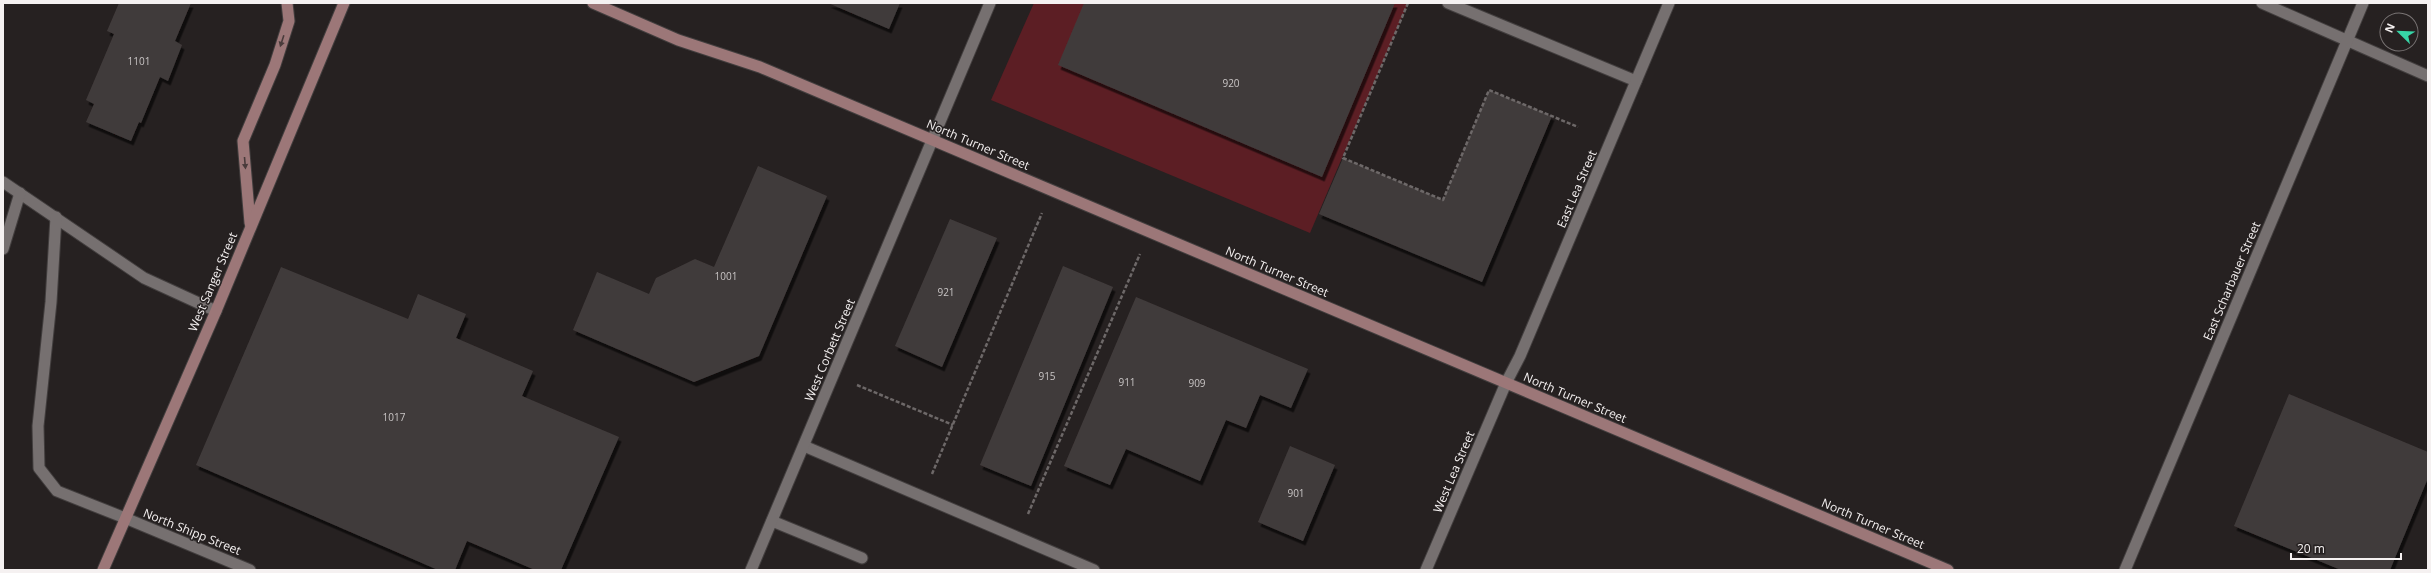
<svg xmlns="http://www.w3.org/2000/svg" width="2431" height="573" font-family="'Open Sans',sans-serif">
<style>
.green{fill:#5c1e24}
.building{fill:#413b3b;filter:url(#shadow)}
.lines{fill:none;stroke-linecap:round;stroke-linejoin:round}
.service-casing{stroke:#423e3e;stroke-width:13}
.minor-casing{stroke:#423e3e;stroke-width:13}
.tertiary-casing{stroke:#423e3e;stroke-width:13}
.secondary-casing{stroke:#423e3e;stroke-width:13}
.path{stroke:#6d6868;stroke-width:2.5;stroke-dasharray:4 2;stroke-linecap:butt}
.service{stroke:#767070;stroke-width:11}
.minor{stroke:#767070;stroke-width:11}
.tertiary{stroke:#767070;stroke-width:11}
.secondary{stroke:#9c7778;stroke-width:11}
.oneway{fill:#493b3b}
.labels{text-anchor:middle;stroke-width:3;stroke-linejoin:round;paint-order:stroke}
.number-label{font-size:10px;fill:#c8c4c4}
.street-label{font-size:12px;fill:#f5f1f1;stroke:#262121}
</style>
<defs>
<filter id="shadow"><feDropShadow dx="2.5" dy="4.5" stdDeviation="0" flood-color="#0009"/></filter>
</defs>
<rect width="100%" height="100%" fill="#262121"/>
<path class="green" d="M1034 3H1408L1310 233 991 100Z"/>
<g class="building">
<path d="M119 3H191L175 41 182 45 168 81 160 77 141 123 139 122 131 141 86 122 94 104 86 100 114 34 107 31Z"/>
<path d="M828 3H900L889 29Z"/>
<path d="M1084 3H1395L1322 177 1058 65Z"/>
<path d="M1489 90 1552 116 1482 282 1319 214 1343 158 1443 200Z"/>
<path d="M758 166 827 196 759 356 694 382 573 330 597 272 649 294 656 278 695 259 714 267Z"/>
<path d="M950 219 997 238 942 367 895 346Z"/>
<path d="M1063 266 1113 287 1031 486 980 465Z"/>
<path d="M281 267 408 319 418 294 466 314 456 338 533 371 522 396 619 437 561 570H535L467 541 455 570H438L196 465Z"/>
<path d="M1136 297 1308 369 1291 408 1260 395 1246 428 1226 420 1200 481 1126 449 1110 485 1064 466Z"/>
<path d="M2289 394 2428 452V478L2390 570H2341L2234 526Z"/>
<path d="M1290 446 1335 465 1303 541 1258 522Z"/>
</g>
<g class="lines">
<g class="service-casing">
<g id="service">
<path d="M1448 3 1636 81"/>
<path d="M3 182 144 278 216 311"/>
<path d="M56 217 51 302 38 426 39 468 57 491 125 518"/>
<path d="M3 249 20 193"/>
<path d="M804 446 1094 570"/>
<path d="M772 521 862 558"/>
</g>
</g>
<g class="minor-casing">
<g id="minor">
<path d="M2262 3 2428 76"/>
<path d="M125 518 250 570"/>
<path d="M751 570 990 3"/>
<path d="M2125 570 2363 3"/>
</g>
</g>
<g class="tertiary-casing">
<path id="tertiary" d="M1426 570 1506 383 1520 356 1669 3"/>
</g>
<g class="secondary-casing">
<g id="secondary">
<path d="M593 3 678 40 760 67 1948 570"/>
<path d="M250 223 243 141 275 65 289 21 287 3"/>
<path d="M103 570 216 311 344 3"/>
</g>
</g>
<g class="path">
<path d="M1408 3 1343 158 1443 200 1489 90 1578 127"/>
<path d="M857 385 953 425"/>
<path d="M932 474 1042 213"/>
<path d="M1028 514 1140 254"/>
</g>
<use href="#service" class="service"/>
<use href="#minor" class="minor"/>
<use href="#tertiary" class="tertiary"/>
<use href="#secondary" class="secondary"/>
</g>
<defs><path id="oneway-solid" d="M-6-.8H1V-3.2L6.5 0L1 3.2V.8H-6Z"/></defs>
<g class="oneway">
<use href="#oneway-solid" transform="translate(282 41) rotate(108)"/>
<use href="#oneway-solid" transform="translate(245 163) rotate(85)"/>
</g>
<g class="labels">
<g class="number-label">
<text x="139" y="65">1101</text>
<text x="1231" y="87">920</text>
<text x="726" y="280">1001</text>
<text x="946" y="296">921</text>
<text x="1047" y="380">915</text>
<text x="1127" y="386">911</text>
<text x="1197" y="387">909</text>
<text x="394" y="421">1017</text>
<text x="1296" y="497">901</text>
</g>
<g class="street-label">
<text transform="translate(978 145) rotate(23)" y="4">North Turner Street</text>
<text transform="translate(1577 189) rotate(-67)" y="4">East Lea Street</text>
<text transform="translate(1277 272) rotate(23)" y="4">North Turner Street</text>
<text transform="translate(2232 281) rotate(-67)" y="4">East Scharbauer Street</text>
<text transform="translate(213 282) rotate(-67)" y="4">West Sanger Street</text>
<text transform="translate(830 350) rotate(-67)" y="4">West Corbett Street</text>
<text transform="translate(1575 398) rotate(23)" y="4">North Turner Street</text>
<text transform="translate(1454 472) rotate(-67)" y="4">West Lea Street</text>
<text transform="translate(1873 524) rotate(23)" y="4">North Turner Street</text>
<text transform="translate(192 532) rotate(22)" y="4">North Shipp Street</text>
</g>
</g>
<rect width="2431" height="573" fill="none" stroke="#f5f1f1" stroke-width="8"/>
<g transform="translate(2399 32) rotate(293)"><circle r="19" fill="#262121" stroke="#797474"/>
<path d="M0-3L7 15L0 10L-7 15Z" fill="#37d4a6"/>
<text y="-6" font-size="11" font-weight="bold" text-anchor="middle" fill="#f5f1f1">N</text>
</g>
<path d="M2291 553v6h110v-6" fill="none" stroke="#f5f1f1" stroke-width="2"/>
<text x="2297" y="553" font-size="12" fill="#f5f1f1" stroke="#262121" stroke-width="3" paint-order="stroke">20 m</text>
</svg>
